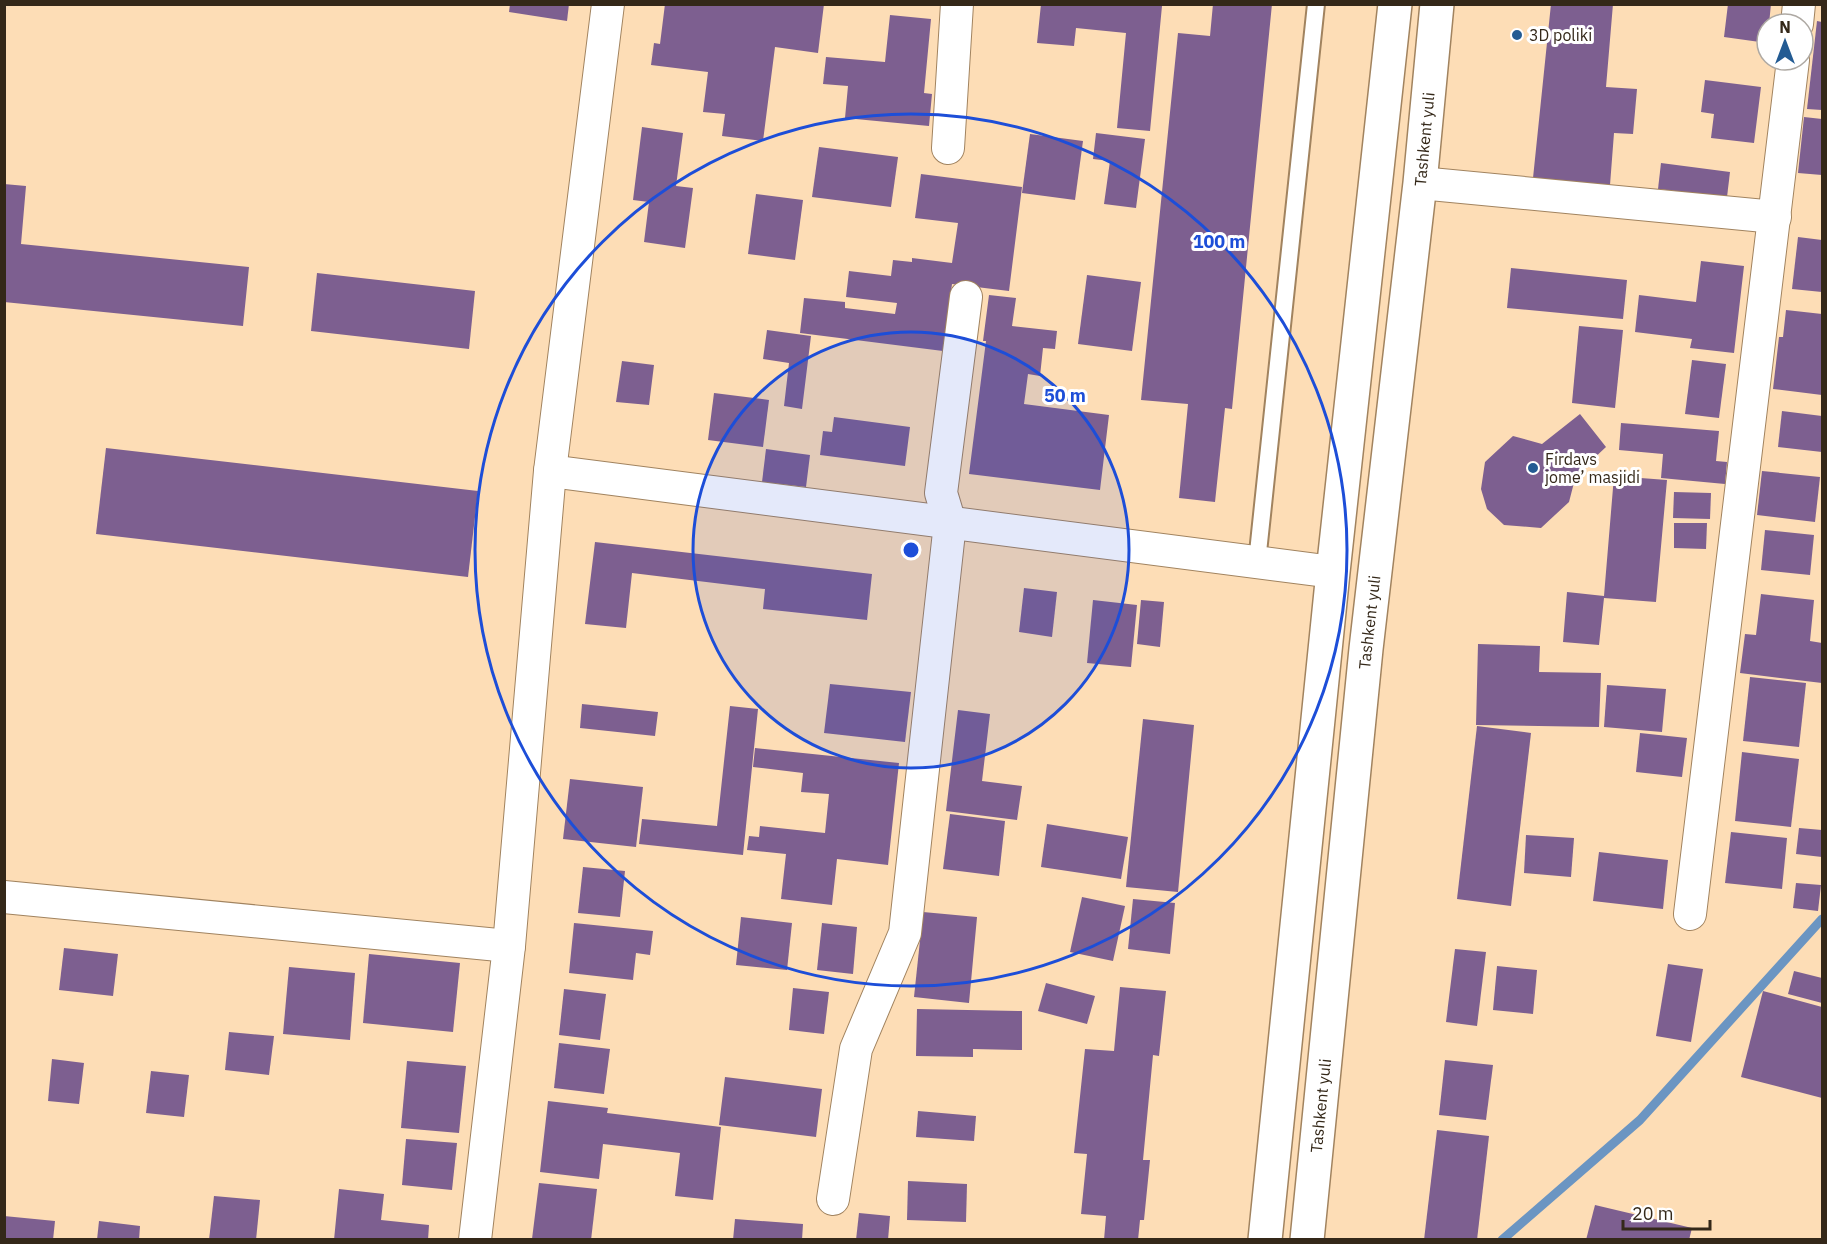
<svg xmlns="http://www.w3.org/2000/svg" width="1827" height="1244" font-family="'IBM Plex Sans',sans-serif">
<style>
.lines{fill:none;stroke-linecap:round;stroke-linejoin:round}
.stream{stroke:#6b95c2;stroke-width:9}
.building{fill:#7d5f90}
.service-casing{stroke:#a1835f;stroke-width:20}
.minor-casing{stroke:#a1835f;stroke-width:34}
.trunk-casing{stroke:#a1835f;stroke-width:36}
.service{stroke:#fff;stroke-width:16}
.minor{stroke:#fff;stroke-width:32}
.trunk{stroke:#fff;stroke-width:33}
.ring{fill:none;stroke:#1d4ed8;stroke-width:3}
.poi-dot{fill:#235b93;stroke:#fff;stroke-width:2}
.labels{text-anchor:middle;stroke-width:6;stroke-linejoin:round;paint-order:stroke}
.poi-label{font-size:16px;fill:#342819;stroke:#fff;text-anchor:start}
.street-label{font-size:16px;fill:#342819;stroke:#fff}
.centre{fill:#1d4ed8;stroke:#fff;stroke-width:3}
.ring-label{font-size:18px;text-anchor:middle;font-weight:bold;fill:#1d4ed8;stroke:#fff;stroke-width:6;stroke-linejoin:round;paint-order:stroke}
</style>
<rect width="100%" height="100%" fill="#fdddb6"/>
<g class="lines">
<path class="stream" d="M1502 1240 1640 1120 1822 919"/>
</g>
<g class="building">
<path d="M510 4H569L567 21 509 12Z"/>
<path d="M665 4H824L818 53 775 47 763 141 722 136 725 114 703 112 708 72 651 65 654 43 660 44Z"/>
<path d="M1041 4H1145L1162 6 1150 131 1117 128 1126 33 1076 28 1074 46 1037 43Z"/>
<path d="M1213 4H1272L1232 409 1225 408 1215 502 1179 498 1188 404 1141 400 1178 33 1210 36Z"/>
<path d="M1551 4H1613L1606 87 1637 89 1633 134 1614 133 1610 185 1533 178Z"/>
<path d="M1728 4H1771L1769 24H1767V43L1724 37Z"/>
<path d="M890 15 931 19 924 93 932 94 929 126 845 118 848 86 823 84 826 57 885 62Z"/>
<path d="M1817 21 1822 22V110L1807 109Z"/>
<path d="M1705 80 1761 87 1754 143 1711 138 1714 114 1701 112Z"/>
<path d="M1804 117 1822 119V175L1798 173Z"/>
<path d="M642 127 683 133 676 186 693 188 685 248 644 242 649 202 633 200Z"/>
<path d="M1096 133 1145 139 1136 208 1104 204 1110 161 1093 159Z"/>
<path d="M1030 134 1083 141 1075 200 1022 193Z"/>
<path d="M819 147 898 157 891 207 812 197Z"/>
<path d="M1661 163 1730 172 1727 197 1658 189Z"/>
<path d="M921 174 1022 187 1009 291 952 284 943 351 800 333 804 298 845 302V308L895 314 897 303 846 297 849 271 891 276 893 260 912 262V258L952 263 958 223 915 218Z"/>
<path d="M4 184 26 186 21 244 249 267 243 326 4 302Z"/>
<path d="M756 194 803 200 795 260 748 254Z"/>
<path d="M1798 237 1822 240V292L1792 289Z"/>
<path d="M1701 261 1744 266 1734 353 1690 348 1692 339 1635 332 1639 295 1696 302Z"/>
<path d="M1511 268 1627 280 1623 319 1507 308Z"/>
<path d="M317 273 475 291 469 349 311 331Z"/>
<path d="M1087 275 1141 282 1132 351 1078 344Z"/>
<path d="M989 295 1016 298 1012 326 1057 331 1055 349 1043 348 1040 376 1028 374 1024 404 1109 415 1100 490 969 474 986 341H983Z"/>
<path d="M1786 310 1822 314V395L1773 389 1779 337H1783Z"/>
<path d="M1579 326 1623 330 1615 408 1572 403Z"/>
<path d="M767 330 811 336 802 409 784 406 789 363 763 359Z"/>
<path d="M1692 360 1726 364 1719 418 1685 414Z"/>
<path d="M622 361 654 365 649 405 616 402Z"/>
<path d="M714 393 769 400 763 447 708 440Z"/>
<path d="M1782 411 1822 416V452L1778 447Z"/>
<path d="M1580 414 1606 447 1576 475 1569 502 1541 528 1504 525 1487 509 1481 489 1485 462 1513 436 1542 444Z"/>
<path d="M834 417 910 427 905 466 820 455 823 431 832 432Z"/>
<path d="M1621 423 1719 431 1716 461 1727 462 1725 484 1661 478 1663 454 1619 450Z"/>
<path d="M106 448 478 491 468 577 96 534Z"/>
<path d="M766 449 810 455 806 487 762 482Z"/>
<path d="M1762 471 1820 477 1815 522 1757 515Z"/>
<path d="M1614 476 1667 480 1656 602 1604 598 1599 645 1563 642 1567 592 1604 596Z"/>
<path d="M1674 492 1711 493 1710 519 1673 518Z"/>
<path d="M1674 523H1707L1706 549 1674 548Z"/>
<path d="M1765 530 1814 535 1810 575 1761 570Z"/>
<path d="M595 542 872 574 867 620 763 609 765 589 632 573 626 628 585 624Z"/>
<path d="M1024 588 1057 592 1052 637 1019 632Z"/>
<path d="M1761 594 1814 600 1810 641 1822 643V683L1740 673 1745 634 1756 635Z"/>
<path d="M1093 600 1137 605 1131 667 1087 663Z"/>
<path d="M1141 600 1164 602 1160 647 1137 644Z"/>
<path d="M1478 644 1540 646 1539 672 1601 673 1599 727 1476 725Z"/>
<path d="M1750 677 1806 683 1799 747 1743 741Z"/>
<path d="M830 684 911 692 905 742 824 733Z"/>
<path d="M1607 685 1666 689 1662 732 1604 727Z"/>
<path d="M582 704 658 712 655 736 580 728Z"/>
<path d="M730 706 758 709 743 855 639 844 642 819 717 826Z"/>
<path d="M958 710 990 714 982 781 1022 786 1017 820 946 811Z"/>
<path d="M1143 719 1194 725 1178 892 1126 887Z"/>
<path d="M1477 726 1531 733 1511 906 1457 899Z"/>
<path d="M1640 733 1687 738 1682 777 1636 772Z"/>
<path d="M755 748 899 763 888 865 837 859 832 905 781 899 786 854 747 850 749 836 759 837 760 826 825 833 829 794 801 792 803 773 753 767Z"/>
<path d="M1742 752 1799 759 1791 827 1735 821Z"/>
<path d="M570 779 643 787 636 847 563 839Z"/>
<path d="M950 814 1005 821 999 876 943 869Z"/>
<path d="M1047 824 1128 837 1121 879 1041 867Z"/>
<path d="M1799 828 1822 830V857L1796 854Z"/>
<path d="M1731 832 1787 838 1782 889 1725 883Z"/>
<path d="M1526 835 1574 838 1571 877 1524 873Z"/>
<path d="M1599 852 1668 860 1663 909 1593 901Z"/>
<path d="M583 867 625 871 620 917 578 913Z"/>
<path d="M1796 883 1821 885 1818 911 1793 908Z"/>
<path d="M1082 897 1125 906 1113 961 1070 952Z"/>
<path d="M1133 899 1175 903 1170 954 1128 949Z"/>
<path d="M923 912 977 917 969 1003 914 997Z"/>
<path d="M741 917 792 923 787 970 736 965Z"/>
<path d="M574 923 653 931 650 955 636 953 633 980 569 973Z"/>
<path d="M822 923 857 927 853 974 817 970Z"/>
<path d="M64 948 118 954 113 996 59 990Z"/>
<path d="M1455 949 1486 952 1477 1026 1446 1022Z"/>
<path d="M369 954 460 963 453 1032 363 1023Z"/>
<path d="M1668 964 1703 969 1691 1042 1656 1036Z"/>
<path d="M1497 966 1537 970 1533 1014 1493 1010Z"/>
<path d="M289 967 355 973 350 1040 283 1034Z"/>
<path d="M1794 971 1822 978V1003L1788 994Z"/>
<path d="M1046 983 1095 996 1087 1024 1038 1011Z"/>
<path d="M1120 987 1166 991 1159 1056 1153 1055 1143 1160H1150L1144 1220H1140L1138 1240H1104L1106 1216 1081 1214 1087 1154 1074 1153 1085 1049 1114 1051Z"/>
<path d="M793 988 829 992 824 1034 789 1030Z"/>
<path d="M564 989 606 994 600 1040 559 1035Z"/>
<path d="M1763 991 1822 1007V1098L1741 1077Z"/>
<path d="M917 1009 1022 1011V1050L973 1049V1057L916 1056Z"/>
<path d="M229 1032 274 1036 269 1075 225 1070Z"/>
<path d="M559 1043 610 1049 604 1094 554 1088Z"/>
<path d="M52 1059 84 1063 79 1104 48 1101Z"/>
<path d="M1445 1060 1493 1065 1486 1120 1439 1115Z"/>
<path d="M407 1061 466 1066 459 1133 401 1128Z"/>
<path d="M151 1071 189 1075 184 1117 146 1113Z"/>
<path d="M725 1077 822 1089 816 1137 719 1125Z"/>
<path d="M548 1101 608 1108 607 1113 721 1127 713 1200 675 1196 680 1153 603 1144 599 1179 540 1172Z"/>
<path d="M918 1111 976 1116 974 1141 916 1137Z"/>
<path d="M1437 1130 1489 1136 1477 1240H1424Z"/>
<path d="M406 1139 457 1143 452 1190 402 1185Z"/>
<path d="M908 1181 967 1184 966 1222 907 1220Z"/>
<path d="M539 1183 597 1189 591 1240 532 1239Z"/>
<path d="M339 1189 384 1194 381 1220 429 1225 428 1240H334Z"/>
<path d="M214 1196 260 1200 256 1240H209Z"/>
<path d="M1595 1205 1692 1228 1689 1240H1586Z"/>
<path d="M859 1213 890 1216 888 1240H856Z"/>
<path d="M4 1216 55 1221 53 1240H4Z"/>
<path d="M735 1219 803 1224 802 1240H733Z"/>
<path d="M99 1221 140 1226 139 1240H97Z"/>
</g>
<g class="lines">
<g class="service-casing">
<path id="service" d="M1257 562 1316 4"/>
</g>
<g class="minor-casing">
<g id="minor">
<path d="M1797 24 1799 4"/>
<path d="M948 148 957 4"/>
<path d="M1420 183 1775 217"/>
<path d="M550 471 1333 572"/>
<path d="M4 897 509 946"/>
<path d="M1690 914 1793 60"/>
<path d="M833 1199 856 1049 905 933 950 523 941 493 966 297"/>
<path d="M475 1240 509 946 550 471 608 4"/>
</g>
</g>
<g class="trunk-casing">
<g id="trunk">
<path d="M1265 1240 1333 572 1395 4"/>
<path id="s1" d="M1307 1240 1366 649 1420 183 1437 4"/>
</g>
</g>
<use href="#service" class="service"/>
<use href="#minor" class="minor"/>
<use href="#trunk" class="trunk"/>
</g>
<circle cx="911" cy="550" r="218" fill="#1d4ed8" fill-opacity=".12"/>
<g class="ring">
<circle cx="911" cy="550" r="218"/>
<circle cx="911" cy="550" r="436"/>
</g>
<g class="poi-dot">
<circle cx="1517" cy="35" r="6"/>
<circle cx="1533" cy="468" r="6"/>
</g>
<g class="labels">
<g class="poi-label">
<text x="1529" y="41">3D poliki</text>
<text x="1545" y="465">Firdavs<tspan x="1545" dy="18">jome’ masjidi</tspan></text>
</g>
<g class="street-label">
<text dy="6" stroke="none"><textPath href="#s1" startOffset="1107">Tashkent yuli</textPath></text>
<text dy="6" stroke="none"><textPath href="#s1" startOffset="621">Tashkent yuli</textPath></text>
<text dy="6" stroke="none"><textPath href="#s1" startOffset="135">Tashkent yuli</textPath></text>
</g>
</g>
<circle cx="911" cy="550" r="9" class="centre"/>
<g class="ring-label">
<text x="1219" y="248">100 m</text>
<text x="1065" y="402">50 m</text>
</g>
<rect width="1827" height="1244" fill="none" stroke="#342819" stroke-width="12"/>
<g transform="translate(1785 42)"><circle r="28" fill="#ffffff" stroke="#aea9a3" stroke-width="1.5"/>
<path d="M0-4.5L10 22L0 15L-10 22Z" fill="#235b93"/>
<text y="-9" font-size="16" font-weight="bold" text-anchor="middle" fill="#342819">N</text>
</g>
<path d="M1623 1220v9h87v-9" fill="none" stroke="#342819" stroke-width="3"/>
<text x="1632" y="1220" font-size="18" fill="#342819" stroke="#ffffff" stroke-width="4.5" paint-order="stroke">20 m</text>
</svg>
